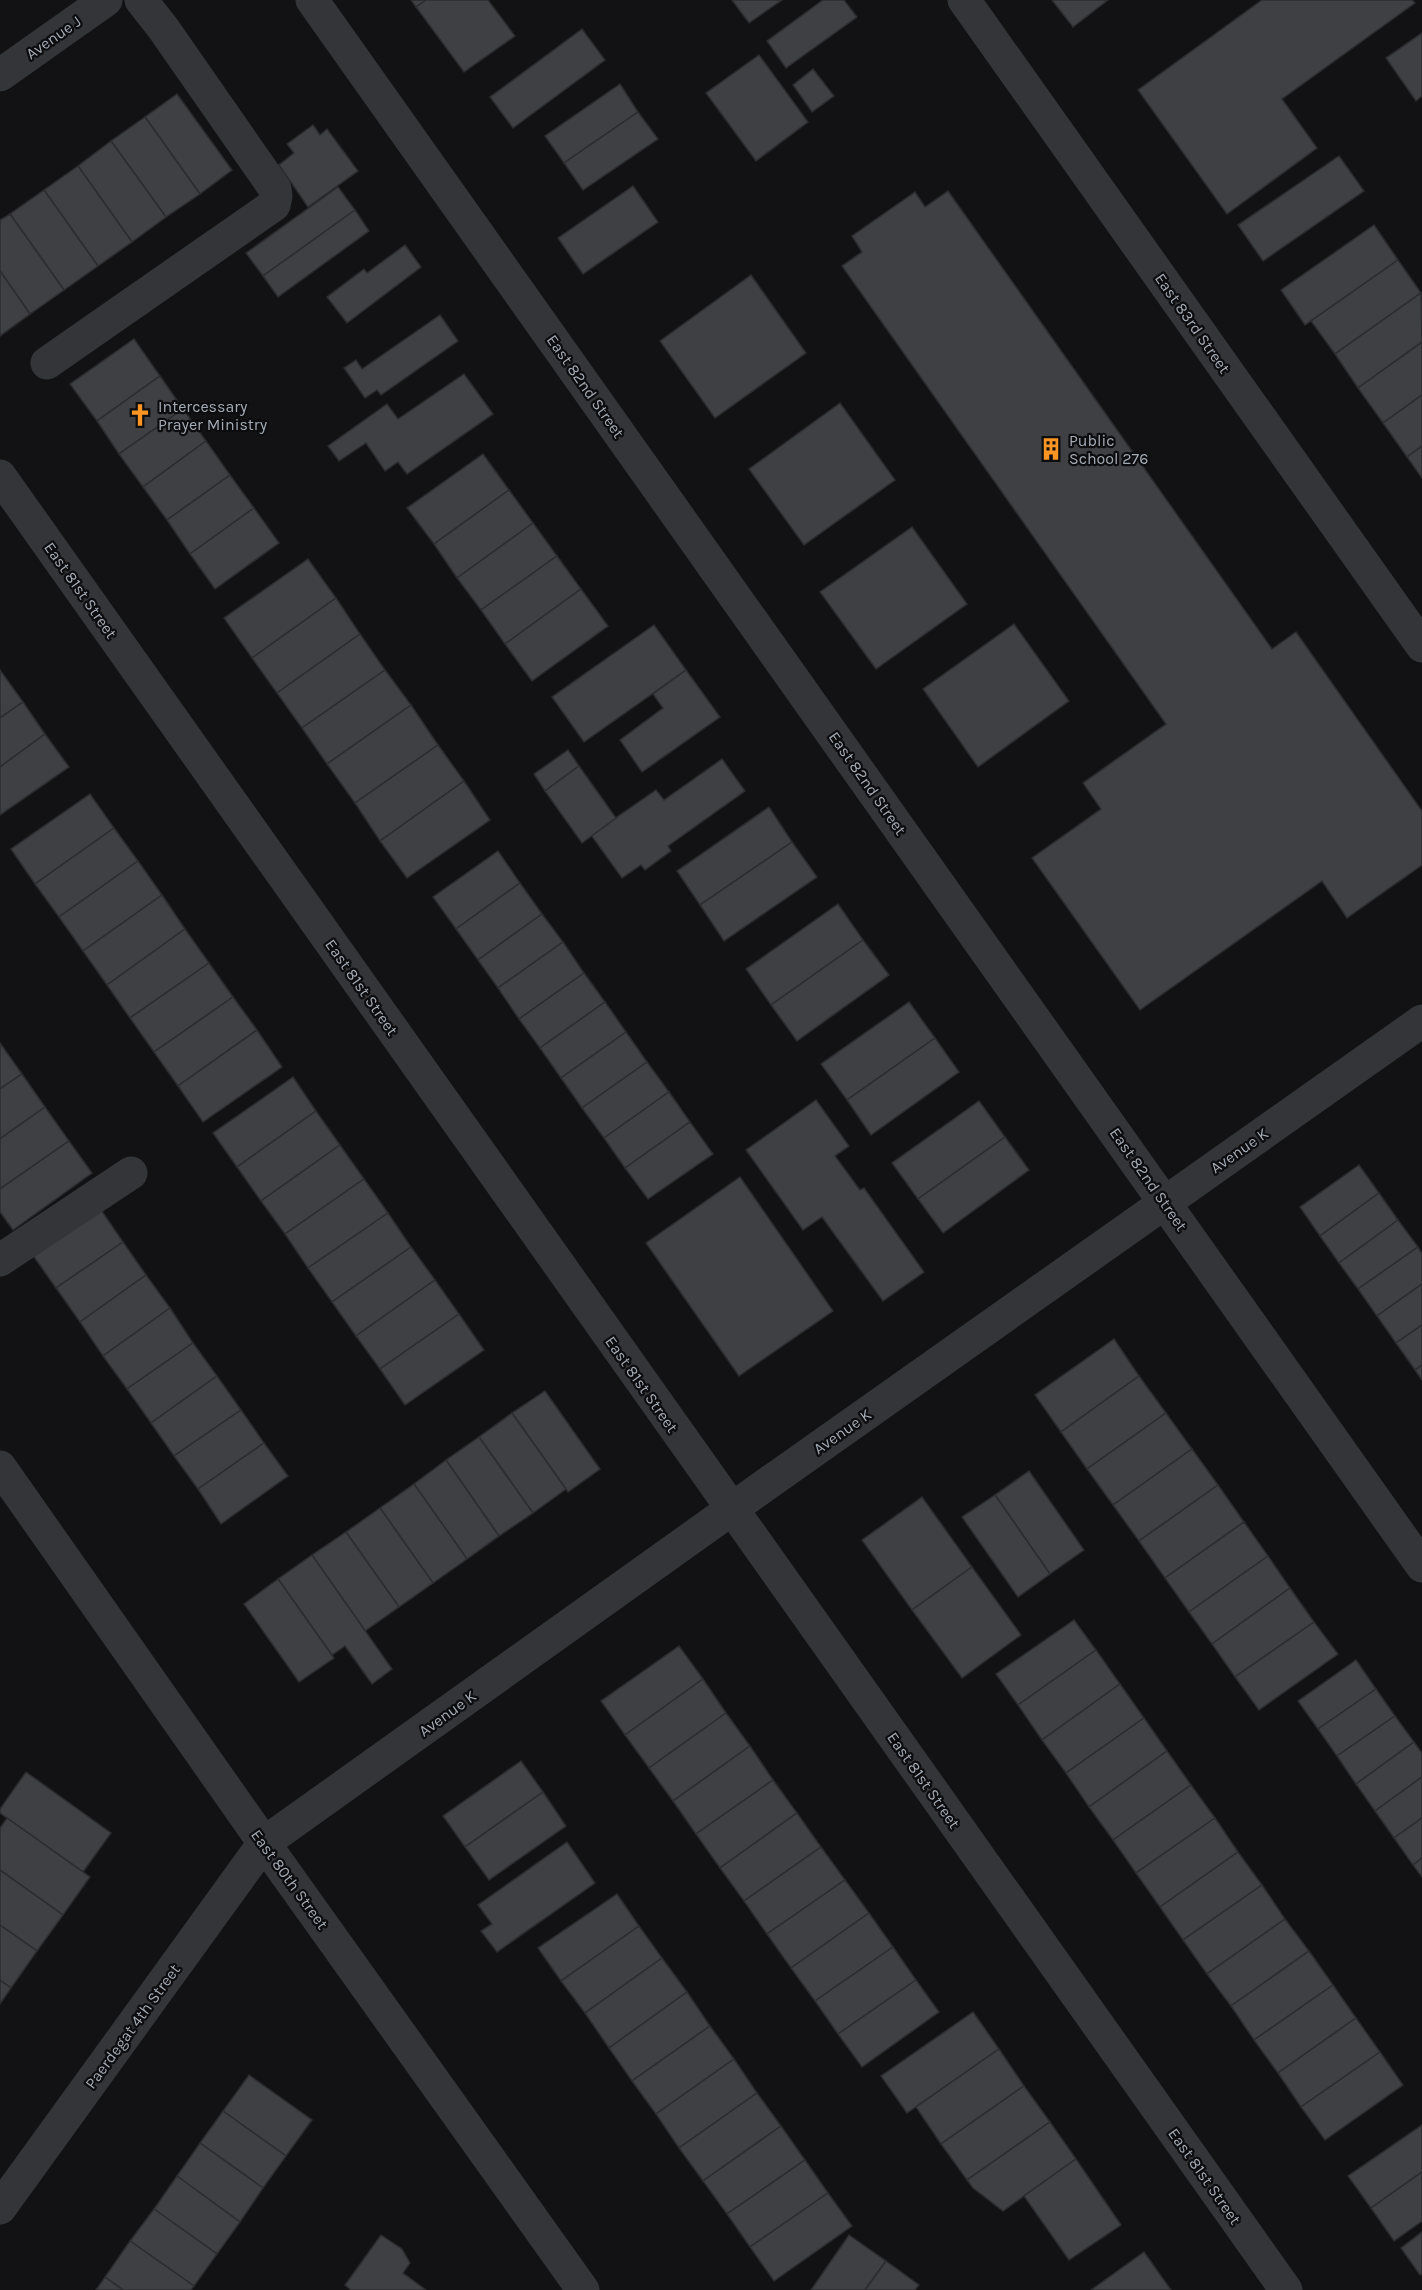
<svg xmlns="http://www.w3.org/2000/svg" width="1422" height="2290" font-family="Karla,sans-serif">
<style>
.building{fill:#3e4044;stroke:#2c2c30;stroke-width:1.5}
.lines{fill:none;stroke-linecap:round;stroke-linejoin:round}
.minor{stroke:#333539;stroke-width:33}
.labels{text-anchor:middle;stroke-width:4.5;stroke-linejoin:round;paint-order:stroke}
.street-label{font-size:16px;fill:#a3abb5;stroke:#0d0d0f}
.poi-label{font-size:16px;fill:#a3abb5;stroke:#0d0d0f;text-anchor:start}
</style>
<rect width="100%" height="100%" fill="#121214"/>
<g class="building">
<path d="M411 0H426L416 7Z"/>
<path d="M426 0H488L515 36 464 72 416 7Z"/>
<path d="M732 0H782L749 23Z"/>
<path d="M823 0H844L857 17 786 68 767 41Z"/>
<path d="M1052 0H1108L1073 27Z"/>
<path d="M1262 0H1412L1415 3 1282 99 1317 148 1227 214 1138 90Z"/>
<path d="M582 29 605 60 513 128 490 97Z"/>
<path d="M1422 33V96L1416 101 1386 58Z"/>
<path d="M759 55 808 122 756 161 706 93Z"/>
<path d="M813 69 834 96 812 112 793 85Z"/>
<path d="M620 84 638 112 564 163 545 136Z"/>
<path d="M177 94 232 170 200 194 145 117Z"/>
<path d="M638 112 658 139 583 190 564 163Z"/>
<path d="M145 117 200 194 166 217 111 141Z"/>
<path d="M313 125 320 135 327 129 358 171 308 207 279 165 294 153 287 144Z"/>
<path d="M111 141 166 217 132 242 78 166Z"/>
<path d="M1339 156 1364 191 1263 261 1238 225Z"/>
<path d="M78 166 132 242 98 266 44 190Z"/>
<path d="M633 186 658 222 583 274 558 238Z"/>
<path d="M338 187 355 210 263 276 246 253Z"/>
<path d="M44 190 98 266 64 290 10 214Z"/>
<path d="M948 191 1272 649 1296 632 1422 811V865L1347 918 1322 881 1140 1010 1032 858 1101 809 1083 783 1166 724 842 266 862 252 852 236 915 192 925 207Z"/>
<path d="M355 210 369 231 278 297 263 276Z"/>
<path d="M10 214 64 290 30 314 0 271V220Z"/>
<path d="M1374 225 1398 260 1305 325 1281 290Z"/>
<path d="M405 245 421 267 347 323 327 297 364 269 367 273Z"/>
<path d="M1398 260 1421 293 1335 354 1311 321Z"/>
<path d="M0 271 30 314 0 336Z"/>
<path d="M751 275 806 353 715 418 660 341Z"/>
<path d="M1421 293 1422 342 1358 388 1335 354Z"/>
<path d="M440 315 458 341 381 395 377 390 365 398 344 368 356 360 362 369Z"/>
<path d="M134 339 160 376 97 421 70 384Z"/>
<path d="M1422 342V395L1383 423 1358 388Z"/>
<path d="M464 374 493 414 407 474 398 462 385 471 366 443 339 461 328 446 387 404 398 419Z"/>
<path d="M160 376 183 409 119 454 97 421Z"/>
<path d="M1422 395V446L1407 457 1383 423Z"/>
<path d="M840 403 895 480 804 545 749 469Z"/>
<path d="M183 409 206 441 143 487 119 454Z"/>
<path d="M206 441 230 475 167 520 143 487Z"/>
<path d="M1422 446V478L1407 457Z"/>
<path d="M483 454 509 490 434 544 407 508Z"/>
<path d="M230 475 254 508 190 554 167 520Z"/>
<path d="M509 490 533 523 457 578 434 544Z"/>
<path d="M254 508 279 543 215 589 190 554Z"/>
<path d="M533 523 557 556 481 610 457 578Z"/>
<path d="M912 527 967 604 876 669 820 592Z"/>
<path d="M557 556 581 589 505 644 481 610Z"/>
<path d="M308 559 336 598 252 658 224 618Z"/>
<path d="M581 589 608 626 532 681 505 644Z"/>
<path d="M336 598 360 634 277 693 252 658Z"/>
<path d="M1014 624 1069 701 978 767 923 689Z"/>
<path d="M654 625 686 670 584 742 552 697Z"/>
<path d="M360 634 385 670 302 728 277 693Z"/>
<path d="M0 670 23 702 0 718Z"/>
<path d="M385 670 411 705 327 764 302 728Z"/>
<path d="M686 670 720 717 642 772 620 740 663 708 653 694Z"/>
<path d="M23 702 45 734 0 767V718Z"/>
<path d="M411 705 438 745 355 803 327 764Z"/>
<path d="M45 734 69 767 0 815V767Z"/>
<path d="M438 745 464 781 380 841 355 803Z"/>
<path d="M568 750 579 766 545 791 534 774Z"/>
<path d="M722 759 745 791 668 846 671 851 645 870 641 865 622 878 591 835 656 790 664 800Z"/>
<path d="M579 766 616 818 582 843 545 791Z"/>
<path d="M464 781 490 820 407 878 380 841Z"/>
<path d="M90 794 114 828 35 884 11 849Z"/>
<path d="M769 807 792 842 700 905 677 871Z"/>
<path d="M114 828 138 861 59 917 35 884Z"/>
<path d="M792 842 817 877 724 941 700 905Z"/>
<path d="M498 851 520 883 456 929 433 897Z"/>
<path d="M138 861 162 895 83 951 59 917Z"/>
<path d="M520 883 542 914 478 960 456 929Z"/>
<path d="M162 895 185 929 107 985 83 951Z"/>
<path d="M838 904 863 940 771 1005 746 969Z"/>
<path d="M542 914 563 942 498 988 478 960Z"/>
<path d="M185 929 209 963 130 1018 107 985Z"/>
<path d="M863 940 889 975 797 1041 771 1005Z"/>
<path d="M563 942 584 973 519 1019 498 988Z"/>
<path d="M209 963 233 997 154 1052 130 1018Z"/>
<path d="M584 973 605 1002 540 1048 519 1019Z"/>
<path d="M233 997 257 1030 178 1086 154 1052Z"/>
<path d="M605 1002 626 1032 561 1078 540 1048Z"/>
<path d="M909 1002 935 1038 847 1100 821 1064Z"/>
<path d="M257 1030 282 1067 203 1122 178 1086Z"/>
<path d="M626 1032 647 1062 582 1108 561 1078Z"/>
<path d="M935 1038 959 1072 871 1135 847 1100Z"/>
<path d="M0 1043 22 1074 0 1089Z"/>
<path d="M647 1062 669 1092 604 1138 582 1108Z"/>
<path d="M22 1074 45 1107 0 1139V1089Z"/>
<path d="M293 1077 316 1111 237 1167 213 1133Z"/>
<path d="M669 1092 690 1122 625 1168 604 1138Z"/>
<path d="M816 1100 849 1146 835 1156 860 1190 864 1188 924 1272 883 1301 822 1217 803 1230 746 1150Z"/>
<path d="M979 1101 1005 1137 918 1199 892 1163Z"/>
<path d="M45 1107 69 1141 0 1189V1139Z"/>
<path d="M316 1111 340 1145 261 1201 237 1167Z"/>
<path d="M690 1122 713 1154 648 1199 625 1168Z"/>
<path d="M1005 1137 1029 1170 943 1233 918 1199Z"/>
<path d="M69 1141 92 1173 13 1230 0 1212V1189Z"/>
<path d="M340 1145 364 1179 285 1234 261 1201Z"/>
<path d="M1359 1165 1379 1193 1320 1236 1300 1207Z"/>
<path d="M740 1177 833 1311 739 1376 646 1243Z"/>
<path d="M364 1179 388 1213 308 1268 285 1234Z"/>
<path d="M1379 1193 1398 1220 1339 1263 1320 1236Z"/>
<path d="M99 1207 123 1242 56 1288 32 1254Z"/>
<path d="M388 1213 411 1247 332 1302 308 1268Z"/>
<path d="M1398 1220 1418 1247 1358 1289 1339 1263Z"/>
<path d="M123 1242 146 1275 80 1322 56 1288Z"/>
<path d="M411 1247 435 1280 356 1336 332 1302Z"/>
<path d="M1418 1247 1422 1254V1284L1377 1316 1358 1289Z"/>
<path d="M146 1275 170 1308 103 1356 80 1322Z"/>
<path d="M435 1280 459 1314 380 1369 356 1336Z"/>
<path d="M1422 1284V1325L1396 1343 1377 1316Z"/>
<path d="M170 1308 193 1343 127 1389 103 1356Z"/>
<path d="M459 1314 484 1350 405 1405 380 1369Z"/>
<path d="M1422 1325V1365L1415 1370 1396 1343Z"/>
<path d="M1114 1339 1139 1376 1061 1432 1035 1395Z"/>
<path d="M193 1343 217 1376 151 1423 127 1389Z"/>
<path d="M1422 1365V1380L1415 1370Z"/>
<path d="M217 1376 241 1410 174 1456 151 1423Z"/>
<path d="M1139 1376 1166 1413 1087 1469 1061 1432Z"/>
<path d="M545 1391 600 1469 568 1492 512 1413Z"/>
<path d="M241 1410 264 1443 198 1489 174 1456Z"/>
<path d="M512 1413 566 1489 533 1513 479 1437Z"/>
<path d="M1166 1413 1192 1449 1113 1505 1087 1469Z"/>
<path d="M479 1437 533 1513 499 1536 446 1460Z"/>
<path d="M264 1443 288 1476 221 1524 198 1489Z"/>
<path d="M1192 1449 1218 1485 1139 1541 1113 1505Z"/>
<path d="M446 1460 499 1536 467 1559 414 1484Z"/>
<path d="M1029 1471 1084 1550 1050 1574 995 1495Z"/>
<path d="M414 1484 467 1559 433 1583 380 1508Z"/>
<path d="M1218 1485 1244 1522 1165 1578 1139 1541Z"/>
<path d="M995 1495 1050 1574 1018 1597 962 1517Z"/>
<path d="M922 1497 972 1567 912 1610 862 1540Z"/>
<path d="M380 1508 433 1583 399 1607 346 1532Z"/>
<path d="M1244 1522 1268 1556 1189 1612 1165 1578Z"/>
<path d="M346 1532 399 1607 365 1631 312 1555Z"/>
<path d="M312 1555 392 1669 372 1684 345 1646 332 1655 278 1579Z"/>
<path d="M1268 1556 1290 1588 1212 1644 1189 1612Z"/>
<path d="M972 1567 1021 1635 962 1678 912 1610Z"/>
<path d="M278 1579 334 1658 299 1682 244 1604Z"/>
<path d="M1290 1588 1314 1622 1235 1677 1212 1644Z"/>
<path d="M1074 1620 1096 1650 1018 1705 996 1674Z"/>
<path d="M1314 1622 1338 1654 1259 1710 1235 1677Z"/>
<path d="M679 1646 703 1679 625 1735 601 1701Z"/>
<path d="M1096 1650 1120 1684 1042 1740 1018 1705Z"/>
<path d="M1356 1660 1376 1689 1318 1729 1298 1701Z"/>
<path d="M703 1679 726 1713 649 1768 625 1735Z"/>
<path d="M1120 1684 1144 1718 1066 1773 1042 1740Z"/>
<path d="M1376 1689 1395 1716 1337 1756 1318 1729Z"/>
<path d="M726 1713 750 1746 673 1801 649 1768Z"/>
<path d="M1395 1716 1414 1742 1356 1784 1337 1756Z"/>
<path d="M1144 1718 1167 1751 1089 1807 1066 1773Z"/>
<path d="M1414 1742 1422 1753V1777L1375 1811 1356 1784Z"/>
<path d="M750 1746 773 1780 696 1834 673 1801Z"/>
<path d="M1167 1751 1191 1785 1113 1840 1089 1807Z"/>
<path d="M521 1761 543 1792 465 1847 443 1816Z"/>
<path d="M26 1772 111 1833 83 1872 0 1813V1809Z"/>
<path d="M1422 1777V1818L1394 1838 1375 1811Z"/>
<path d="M773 1780 797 1813 720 1868 696 1834Z"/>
<path d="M1191 1785 1215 1818 1136 1873 1113 1840Z"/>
<path d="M543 1792 566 1826 489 1880 465 1847Z"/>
<path d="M797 1813 821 1847 744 1901 720 1868Z"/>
<path d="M7 1818 90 1877 63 1915 0 1870V1828Z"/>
<path d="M1215 1818 1238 1852 1160 1907 1136 1873Z"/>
<path d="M1422 1818V1858L1413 1865 1394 1838Z"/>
<path d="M567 1842 595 1883 497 1952 481 1931 492 1924 478 1905Z"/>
<path d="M821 1847 845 1880 767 1934 744 1901Z"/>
<path d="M1238 1852 1262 1885 1183 1940 1160 1907Z"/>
<path d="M1422 1858V1877L1413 1865Z"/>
<path d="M0 1870 63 1915 37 1951 0 1925Z"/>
<path d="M845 1880 869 1913 791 1968 767 1934Z"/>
<path d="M1262 1885 1285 1919 1207 1974 1183 1940Z"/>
<path d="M617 1894 639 1926 561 1981 538 1948Z"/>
<path d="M869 1913 893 1947 815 2001 791 1968Z"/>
<path d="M1285 1919 1309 1951 1231 2006 1207 1974Z"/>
<path d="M0 1925 37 1951 11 1988 0 1980Z"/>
<path d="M639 1926 662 1958 585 2013 561 1981Z"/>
<path d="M893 1947 916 1980 838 2034 815 2001Z"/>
<path d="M1309 1951 1333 1985 1254 2040 1231 2006Z"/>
<path d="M662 1958 687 1992 609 2048 585 2013Z"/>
<path d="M0 1980 11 1988 0 2004Z"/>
<path d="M916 1980 939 2012 862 2067 838 2034Z"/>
<path d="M1333 1985 1356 2018 1278 2073 1254 2040Z"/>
<path d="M687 1992 710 2026 632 2081 609 2048Z"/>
<path d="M973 2012 999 2049 907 2113 881 2076Z"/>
<path d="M1356 2018 1380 2052 1301 2107 1278 2073Z"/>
<path d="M710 2026 734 2059 656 2114 632 2081Z"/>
<path d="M999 2049 1024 2086 941 2144 916 2107Z"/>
<path d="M1380 2052 1403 2085 1325 2140 1301 2107Z"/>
<path d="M734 2059 757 2093 679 2148 656 2114Z"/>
<path d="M249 2075 312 2120 286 2156 223 2111Z"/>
<path d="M1024 2086 1050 2122 967 2180 941 2144Z"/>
<path d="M757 2093 781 2126 703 2181 679 2148Z"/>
<path d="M223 2111 286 2156 263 2188 200 2143Z"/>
<path d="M1050 2122 1076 2159 1003 2211 973 2188 967 2180Z"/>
<path d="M1422 2125V2172L1371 2208 1348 2176Z"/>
<path d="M781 2126 805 2160 727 2214 703 2181Z"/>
<path d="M200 2143 263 2188 240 2222 177 2176Z"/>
<path d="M1076 2159 1121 2225 1069 2260 1024 2196Z"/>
<path d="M805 2160 828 2193 750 2247 727 2214Z"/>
<path d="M1422 2172V2221L1394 2241 1371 2208Z"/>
<path d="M177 2176 240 2222 217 2254 154 2209Z"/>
<path d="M828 2193 852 2226 774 2281 750 2247Z"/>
<path d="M154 2209 217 2254 194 2286 130 2241Z"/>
<path d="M1422 2232V2274L1420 2275 1401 2248Z"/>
<path d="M381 2235 402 2249 410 2263 403 2273 426 2290H351L345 2285Z"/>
<path d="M849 2235 886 2261 865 2290H811Z"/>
<path d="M130 2241 194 2286 191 2290H123L105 2277Z"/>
<path d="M1144 2252 1171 2290H1091Z"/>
<path d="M886 2261 919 2285 915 2290H865Z"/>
<path d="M105 2277 123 2290H96Z"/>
</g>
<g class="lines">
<g class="minor">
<path d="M312 0 1422 1566"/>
<path d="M964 0 1422 646"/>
<path d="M0 75 106 0"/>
<path d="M47 363 274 205 276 196 275 189 163 28 141 0"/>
<path d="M0 476 1286 2290"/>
<path d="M0 1260 131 1173"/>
<path d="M0 1467 264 1843 583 2290"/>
<path d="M0 2208 264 1843 771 1481 1422 1021"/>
</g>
</g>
<defs>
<g id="church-bare" transform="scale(1.8)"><path d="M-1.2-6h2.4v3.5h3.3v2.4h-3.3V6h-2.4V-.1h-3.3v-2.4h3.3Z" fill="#fa9524" stroke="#0d0d0f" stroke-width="2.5" paint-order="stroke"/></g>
<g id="building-bare" transform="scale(1.8)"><path d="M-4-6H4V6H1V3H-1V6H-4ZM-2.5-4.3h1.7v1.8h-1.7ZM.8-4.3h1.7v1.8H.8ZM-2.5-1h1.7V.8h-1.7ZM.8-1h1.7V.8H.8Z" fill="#fa9524" stroke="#0d0d0f" stroke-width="2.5" paint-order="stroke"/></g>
</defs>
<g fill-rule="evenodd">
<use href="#church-bare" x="140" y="415"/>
<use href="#building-bare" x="1051" y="449"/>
</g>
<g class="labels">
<g class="street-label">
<text transform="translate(53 37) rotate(-35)" y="6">Avenue J</text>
<text transform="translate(1193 323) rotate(55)" y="6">East 83rd Street</text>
<text transform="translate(586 386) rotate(55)" y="6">East 82nd Street</text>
<text transform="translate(81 590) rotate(55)" y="6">East 81st Street</text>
<text transform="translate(868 783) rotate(55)" y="6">East 82nd Street</text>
<text transform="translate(362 987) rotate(55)" y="6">East 81st Street</text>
<text transform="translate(1239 1150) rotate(-35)" y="6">Avenue K</text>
<text transform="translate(1149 1179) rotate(55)" y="6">East 82nd Street</text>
<text transform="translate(642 1384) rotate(55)" y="6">East 81st Street</text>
<text transform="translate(842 1431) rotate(-35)" y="6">Avenue K</text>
<text transform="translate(447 1713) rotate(-36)" y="6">Avenue K</text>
<text transform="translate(924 1780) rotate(55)" y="6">East 81st Street</text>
<text transform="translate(290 1879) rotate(54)" y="6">East 80th Street</text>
<text transform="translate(132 2026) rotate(-54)" y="6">Paerdegat 4th Street</text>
<text transform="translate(1205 2176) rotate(55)" y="6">East 81st Street</text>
</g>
<g class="poi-label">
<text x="158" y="412">Intercessary<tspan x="158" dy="18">Prayer Ministry</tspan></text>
<text x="1069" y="446">Public<tspan x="1069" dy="18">School 276</tspan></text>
</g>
</g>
</svg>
